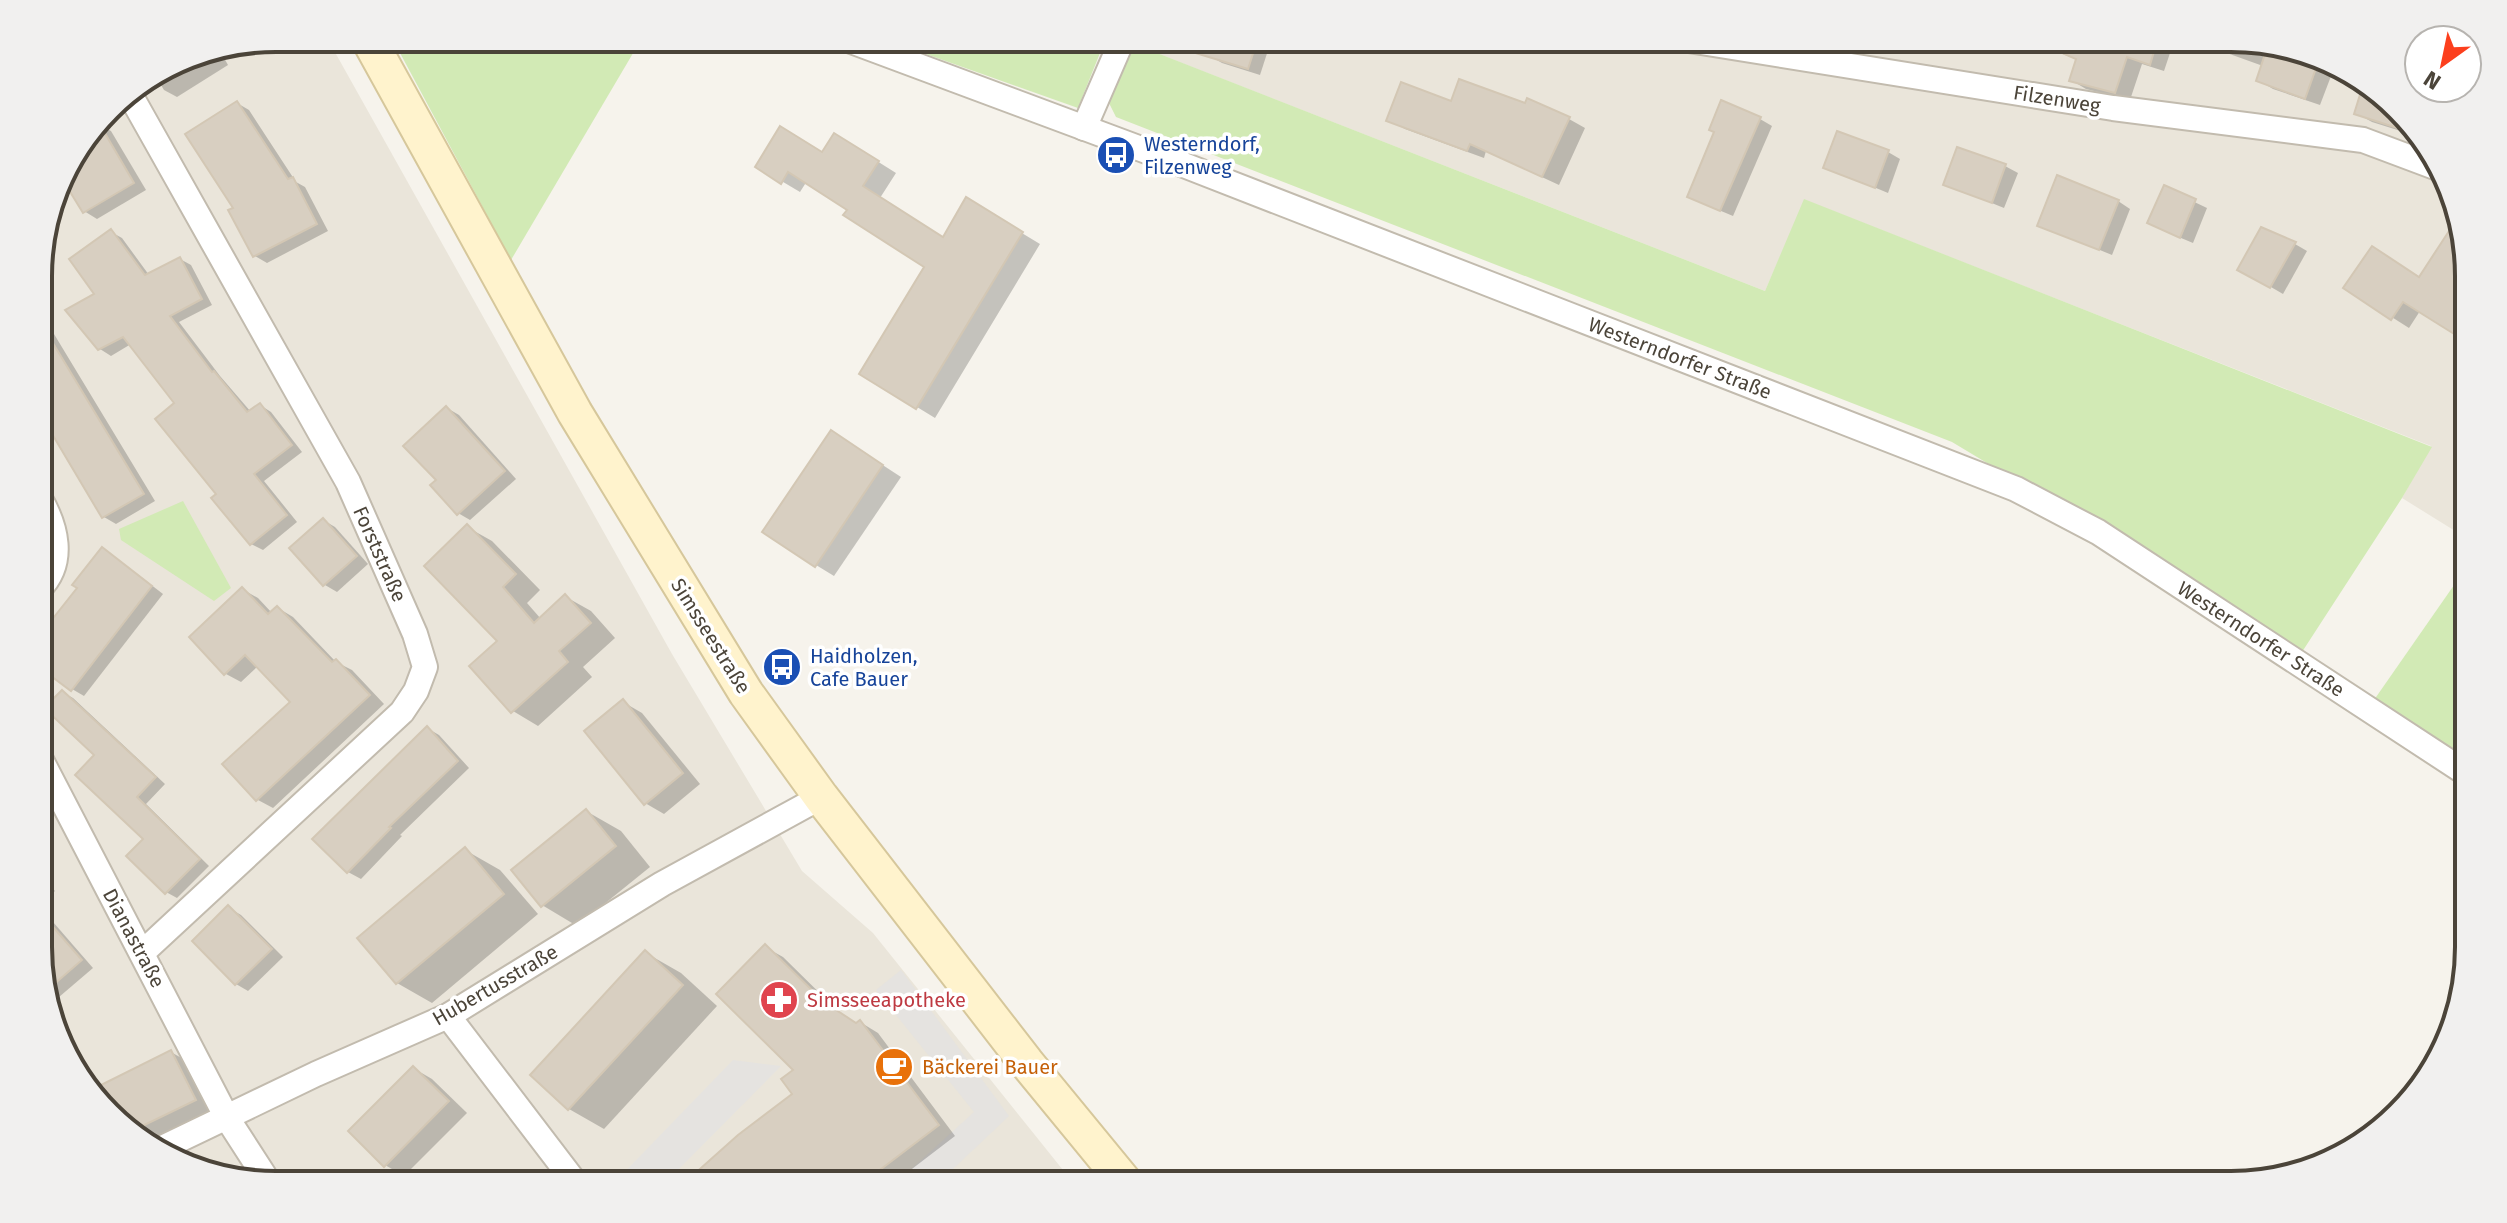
<svg xmlns="http://www.w3.org/2000/svg" width="2507" height="1223" font-family="'Fira Sans',sans-serif">
<style>
.residential{fill:#eae5da}
.green{fill:#d2eab5}
.parking{fill:#e5e3e0}
.shadow{fill:#0003}
.building{fill:#d8cfc1;stroke:#d3c7b4;stroke-width:2}
.lines{fill:none;stroke-linecap:round;stroke-linejoin:round}
.street-casing{stroke:#c2bbae;stroke-width:28}
.secondary-casing{stroke:#d6c79b;stroke-width:38}
.street{stroke:#fff;stroke-width:24}
.secondary{stroke:#fff3cd;stroke-width:34}
.labels{text-anchor:middle;stroke-width:7;stroke-linejoin:round;paint-order:stroke}
.street-label{font-size:20px;fill:#4b4439;stroke:#fff}
.transit-label{font-size:20px;fill:#164399;stroke:#fff;text-anchor:start}
.health-label{font-size:20px;fill:#be3a42;stroke:#fff;text-anchor:start}
.food-label{font-size:20px;fill:#c56008;stroke:#fff;text-anchor:start}
.rim{fill:none;stroke:#4b4439;stroke-width:4}
</style>
<rect width="100%" height="100%" fill="#f6f3ec"/>
<g class="residential">
<path d="M276 38H327L672 654 802 871 873 933 1075 1185H276L171 1161 87 1092 40 979 39 260 63 170 119 97 185 56Z"/>
<path d="M1118 38H2231L2336 62 2420 131 2467 245 2468 539 2402 498 2431 446 1805 200 1765 291Z"/>
</g>
<g class="green">
<path d="M392 38H642L511 260Z"/>
<path d="M881 38H1106L1078 108Z"/>
<path d="M1129 42 1765 291 1804 199 2432 447 2402 498 2302 652 1952 442 1116 117 1109 103Z"/>
<path d="M183 501 231 588 214 601 121 540 119 529Z"/>
<path d="M2468 565V758L2374 700Z"/>
</g>
<g class="parking">
<path d="M901 970 1009 1116 936 1185H894L974 1112 876 990Z"/>
<path d="M733 1060 781 1066 663 1185 613 1184Z"/>
</g>
<g class="shadow">
<path d="M1215 38H1272L1260 75 1222 63 1210 56Z"/>
<path d="M1849 38H1878L1873 49Z"/>
<path d="M2022 38H2175L2164 71 2142 64 2130 100 2086 89 2071 80 2078 60Z"/>
<path d="M2185 38H2231L2336 63 2320 105 2273 89 2258 80 2263 66Z"/>
<path d="M219 49 228 65 177 97 164 90 155 75 185 56Z"/>
<path d="M2365 86 2420 131 2423 138 2372 122 2356 113Z"/>
<path d="M237 103 249 110 296 182 305 187 328 231 267 263 255 256 236 208Z"/>
<path d="M1452 103 1569 119 1585 128 1559 185 1486 151 1484 158 1405 129 1389 120Z"/>
<path d="M1760 119 1772 126 1733 216 1702 203Z"/>
<path d="M98 124 111 131 146 190 97 219 84 211 62 174Z"/>
<path d="M853 146 896 173 880 198 944 239 967 200 1040 244 935 418 917 407 927 267 850 209 807 181 800 192 758 167Z"/>
<path d="M1888 152 1900 159 1888 193 1826 167Z"/>
<path d="M2005 166 2018 173 2004 208 1945 184Z"/>
<path d="M2165 188 2207 208 2193 243 2162 230Z"/>
<path d="M2118 201 2130 209 2112 255 2039 225Z"/>
<path d="M111 232 122 238 149 275 180 259 191 265 212 305 179 322 220 376 251 412 260 405 271 412 302 452 264 481 297 522 263 550 251 544 219 494 176 404 131 344 111 356 100 349 97 295Z"/>
<path d="M2450 233 2467 245V340L2420 311 2409 328 2346 288 2421 279Z"/>
<path d="M2295 244 2307 251 2283 294 2240 269Z"/>
<path d="M41 327 54 334 155 501 116 524 104 517 49 426 58 421 39 387V328Z"/>
<path d="M447 408 459 415 516 479 470 520 458 513 438 480Z"/>
<path d="M2466 423H2468V451L2454 442Z"/>
<path d="M832 432 901 477 834 576 816 565Z"/>
<path d="M323 520 335 527 368 564 337 592 325 585 292 548Z"/>
<path d="M467 527 492 541 540 590 527 603 541 619 566 597 591 611 615 638 583 667 592 677 538 726 513 711 500 641Z"/>
<path d="M115 557 163 594 84 696 72 689Z"/>
<path d="M242 589 258 598 272 613 278 608 293 617 336 662 352 670 384 704 273 808 258 800 293 702 258 666 241 682 226 674 191 638Z"/>
<path d="M62 692 73 698 165 784 146 804 209 866 177 898 166 892 146 839Z"/>
<path d="M623 702 642 713 700 784 664 814 645 803Z"/>
<path d="M427 728 439 735 469 768 400 835 402 836 361 879 348 872Z"/>
<path d="M586 811 621 831 650 867 577 926 542 905Z"/>
<path d="M465 850 500 870 538 914 432 1003 397 983 360 938Z"/>
<path d="M40 875 55 891 40 905Z"/>
<path d="M40 907 93 968 52 1003 40 979Z"/>
<path d="M229 908 241 915 283 957 248 991 236 984Z"/>
<path d="M765 947 783 957 842 1015 857 1025 860 1022 878 1033 955 1136 891 1185H797L796 1070Z"/>
<path d="M646 953 681 973 717 1006 604 1129 569 1109Z"/>
<path d="M171 1052 190 1063 214 1111 149 1143 119 1118 104 1086Z"/>
<path d="M413 1068 432 1079 467 1113 404 1176 385 1165Z"/>
<path d="M357 1176 373 1185H349Z"/>
</g>
<g class="building">
<path d="M1166 38H1258L1248 69 1166 44Z"/>
<path d="M2028 38H2158L2150 65 2127 57 2115 93 2069 81 2076 59Z"/>
<path d="M2266 51 2316 68 2305 99 2256 81Z"/>
<path d="M1459 79 1525 103 1527 98 1570 117 1542 177 1470 144 1467 151 1386 121 1401 82 1451 101Z"/>
<path d="M2363 85 2420 131 2422 136 2354 114Z"/>
<path d="M1721 100 1761 117 1720 211 1687 197 1714 132 1709 130Z"/>
<path d="M237 101 288 179 293 177 317 224 253 257 228 210 233 208 185 134Z"/>
<path d="M99 123 134 183 83 213 61 177 63 170Z"/>
<path d="M780 126 822 152 834 133 879 161 863 186 943 237 966 197 1023 232 916 409 859 374 924 267 843 215 847 210 788 172 781 184 755 167Z"/>
<path d="M1837 131 1889 150 1875 188 1823 168Z"/>
<path d="M1957 147 2006 164 1992 203 1943 185Z"/>
<path d="M2057 175 2119 200 2099 250 2037 226Z"/>
<path d="M2164 185 2196 199 2180 238 2147 223Z"/>
<path d="M2261 227 2296 242 2270 288 2237 270Z"/>
<path d="M111 229 145 275 180 257 202 299 170 316 212 372 214 371 247 412 260 403 292 445 254 474 287 515 250 545 211 498 216 494 155 419 174 403 123 337 98 350 65 310 94 294 69 259Z"/>
<path d="M2449 231 2465 241 2467 245V342L2403 302 2391 320 2343 288 2372 246 2419 277Z"/>
<path d="M39 320 144 494 102 518 39 412Z"/>
<path d="M446 406 505 471 457 515 430 485 436 480 403 446Z"/>
<path d="M831 430 883 465 815 567 762 532Z"/>
<path d="M323 518 357 556 323 586 289 548Z"/>
<path d="M467 524 516 574 503 587 534 623 565 594 591 623 559 651 568 662 511 713 469 666 497 641 424 566Z"/>
<path d="M102 547 152 586 71 691 39 667V636L77 588 72 585Z"/>
<path d="M242 587 268 614 277 606 332 662 336 659 370 695 256 801 222 764 290 702 245 655 224 675 189 637Z"/>
<path d="M62 690 156 777 137 797 200 859 165 894 126 856 143 839 75 775 94 755 44 708Z"/>
<path d="M623 699 683 773 644 805 584 731Z"/>
<path d="M427 726 458 761 389 827 391 828 347 873 312 839Z"/>
<path d="M586 809 616 846 541 907 511 870Z"/>
<path d="M465 847 504 894 396 984 357 938Z"/>
<path d="M228 905 272 949 235 985 192 941Z"/>
<path d="M40 912 82 960 45 992 40 979Z"/>
<path d="M765 944 824 1002 856 1023 860 1020 939 1125 860 1185H682L738 1135 792 1094 781 1079 793 1070 716 994Z"/>
<path d="M645 950 683 985 568 1110 530 1075Z"/>
<path d="M171 1050 196 1100 134 1130 116 1115 101 1085Z"/>
<path d="M413 1066 449 1101 384 1167 348 1131Z"/>
</g>
<g class="lines">
<g class="street-casing">
<g id="street">
<path d="M843 38 1176 162 2016 489 2098 532 2469 775"/>
<path d="M1676 38 2113 108 2363 140 2435 167"/>
<path d="M128 91 348 482 415 634 425 667 416 691 402 712 142 953"/>
<path d="M1084 128 1123 38"/>
<path d="M39 497C56 526 66 562 39 589"/>
<path d="M40 758 227 1118 269 1183"/>
<path d="M448 1016 577 1185"/>
<path d="M158 1150 316 1074 448 1016 662 884 821 797"/>
</g>
</g>
<g class="secondary-casing">
<path id="secondary" d="M368 38 575 413 746 693 821 797 1026 1062 1127 1185"/>
</g>
<use href="#street" class="street"/>
<use href="#secondary" class="secondary"/>
</g>
<defs>
<g id="bus-disc" transform="scale(2)"><circle r="9.5" fill="#1a4fb4" stroke="#fff"/><path d="M-5-6H5V4H4V6H2V4H-2V6H-4V4H-5ZM-3.5-4V0h7V-4ZM-3.5 1.2v1.5H-2V1.2ZM2 1.2v1.5H3.5V1.2Z" fill="#fff"/></g>
<g id="pharmacy-disc" transform="scale(2)"><circle r="9.5" fill="#e0444e" stroke="#fff"/><path d="M-2-6h4v4h4v4h-4v4h-4v-4h-4v-4h4Z" fill="#fff"/></g>
<g id="cafe-disc" transform="scale(2)"><circle r="9.5" fill="#e8710a" stroke="#fff"/><path d="M-5.5-4.5H6V0H3Q3 3.5 0 3.5H-2.5Q-5.5 3.5-5.5 0ZM3-3.2v2h1.7v-2ZM-6 4.5H4V6H-6Z" fill="#fff"/></g>
</defs>
<g fill-rule="evenodd">
<use href="#bus-disc" x="1116" y="155"/>
<use href="#bus-disc" x="782" y="667"/>
<use href="#pharmacy-disc" x="779" y="1000"/>
<use href="#cafe-disc" x="894" y="1067"/>
</g>
<g class="labels">
<g class="street-label">
<text transform="translate(2057 99) rotate(9)" y="7">Filzenweg</text>
<text transform="translate(1680 358) rotate(21)" y="7">Westerndorfer Straße</text>
<text transform="translate(380 554) rotate(66)" y="7">Forststraße</text>
<text transform="translate(711 636) rotate(58)" y="7">Simsseestraße</text>
<text transform="translate(2261 639) rotate(33)" y="7">Westerndorfer Straße</text>
<text transform="translate(134 938) rotate(62)" y="7">Dianastraße</text>
<text transform="translate(495 985) rotate(-30)" y="7">Hubertusstraße</text>
</g>
<g class="transit-label">
<text x="1144" y="151">Westerndorf,<tspan x="1144" dy="23">Filzenweg</tspan></text>
<text x="810" y="663">Haidholzen,<tspan x="810" dy="23">Cafe Bauer</tspan></text>
</g>
<g class="health-label">
<text x="807" y="1007">Simsseeapotheke</text>
</g>
<g class="food-label">
<text x="922" y="1074">Bäckerei Bauer</text>
</g>
</g>
<path d="M0 0H2507V1223H0ZM276 52H2231A224 224 0 0 1 2455 276V947A224 224 0 0 1 2231 1171H276A224 224 0 0 1 52 947V276A224 224 0 0 1 276 52Z" fill="#f1f0ef" fill-rule="evenodd"/>
<path class="rim" d="M276 52H2231A224 224 0 0 1 2455 276V947A224 224 0 0 1 2231 1171H276A224 224 0 0 1 52 947V276A224 224 0 0 1 276 52Z"/>
<g transform="translate(2443 64) rotate(213)"><circle r="38" fill="#ffffff" stroke="#b7b4b0" stroke-width="2"/>
<path d="M0-6L14 30L0 20L-14 30Z" fill="#fc3f1d"/>
<text y="-12" font-size="22" font-weight="bold" text-anchor="middle" fill="#4b4439">N</text>
</g>
</svg>
